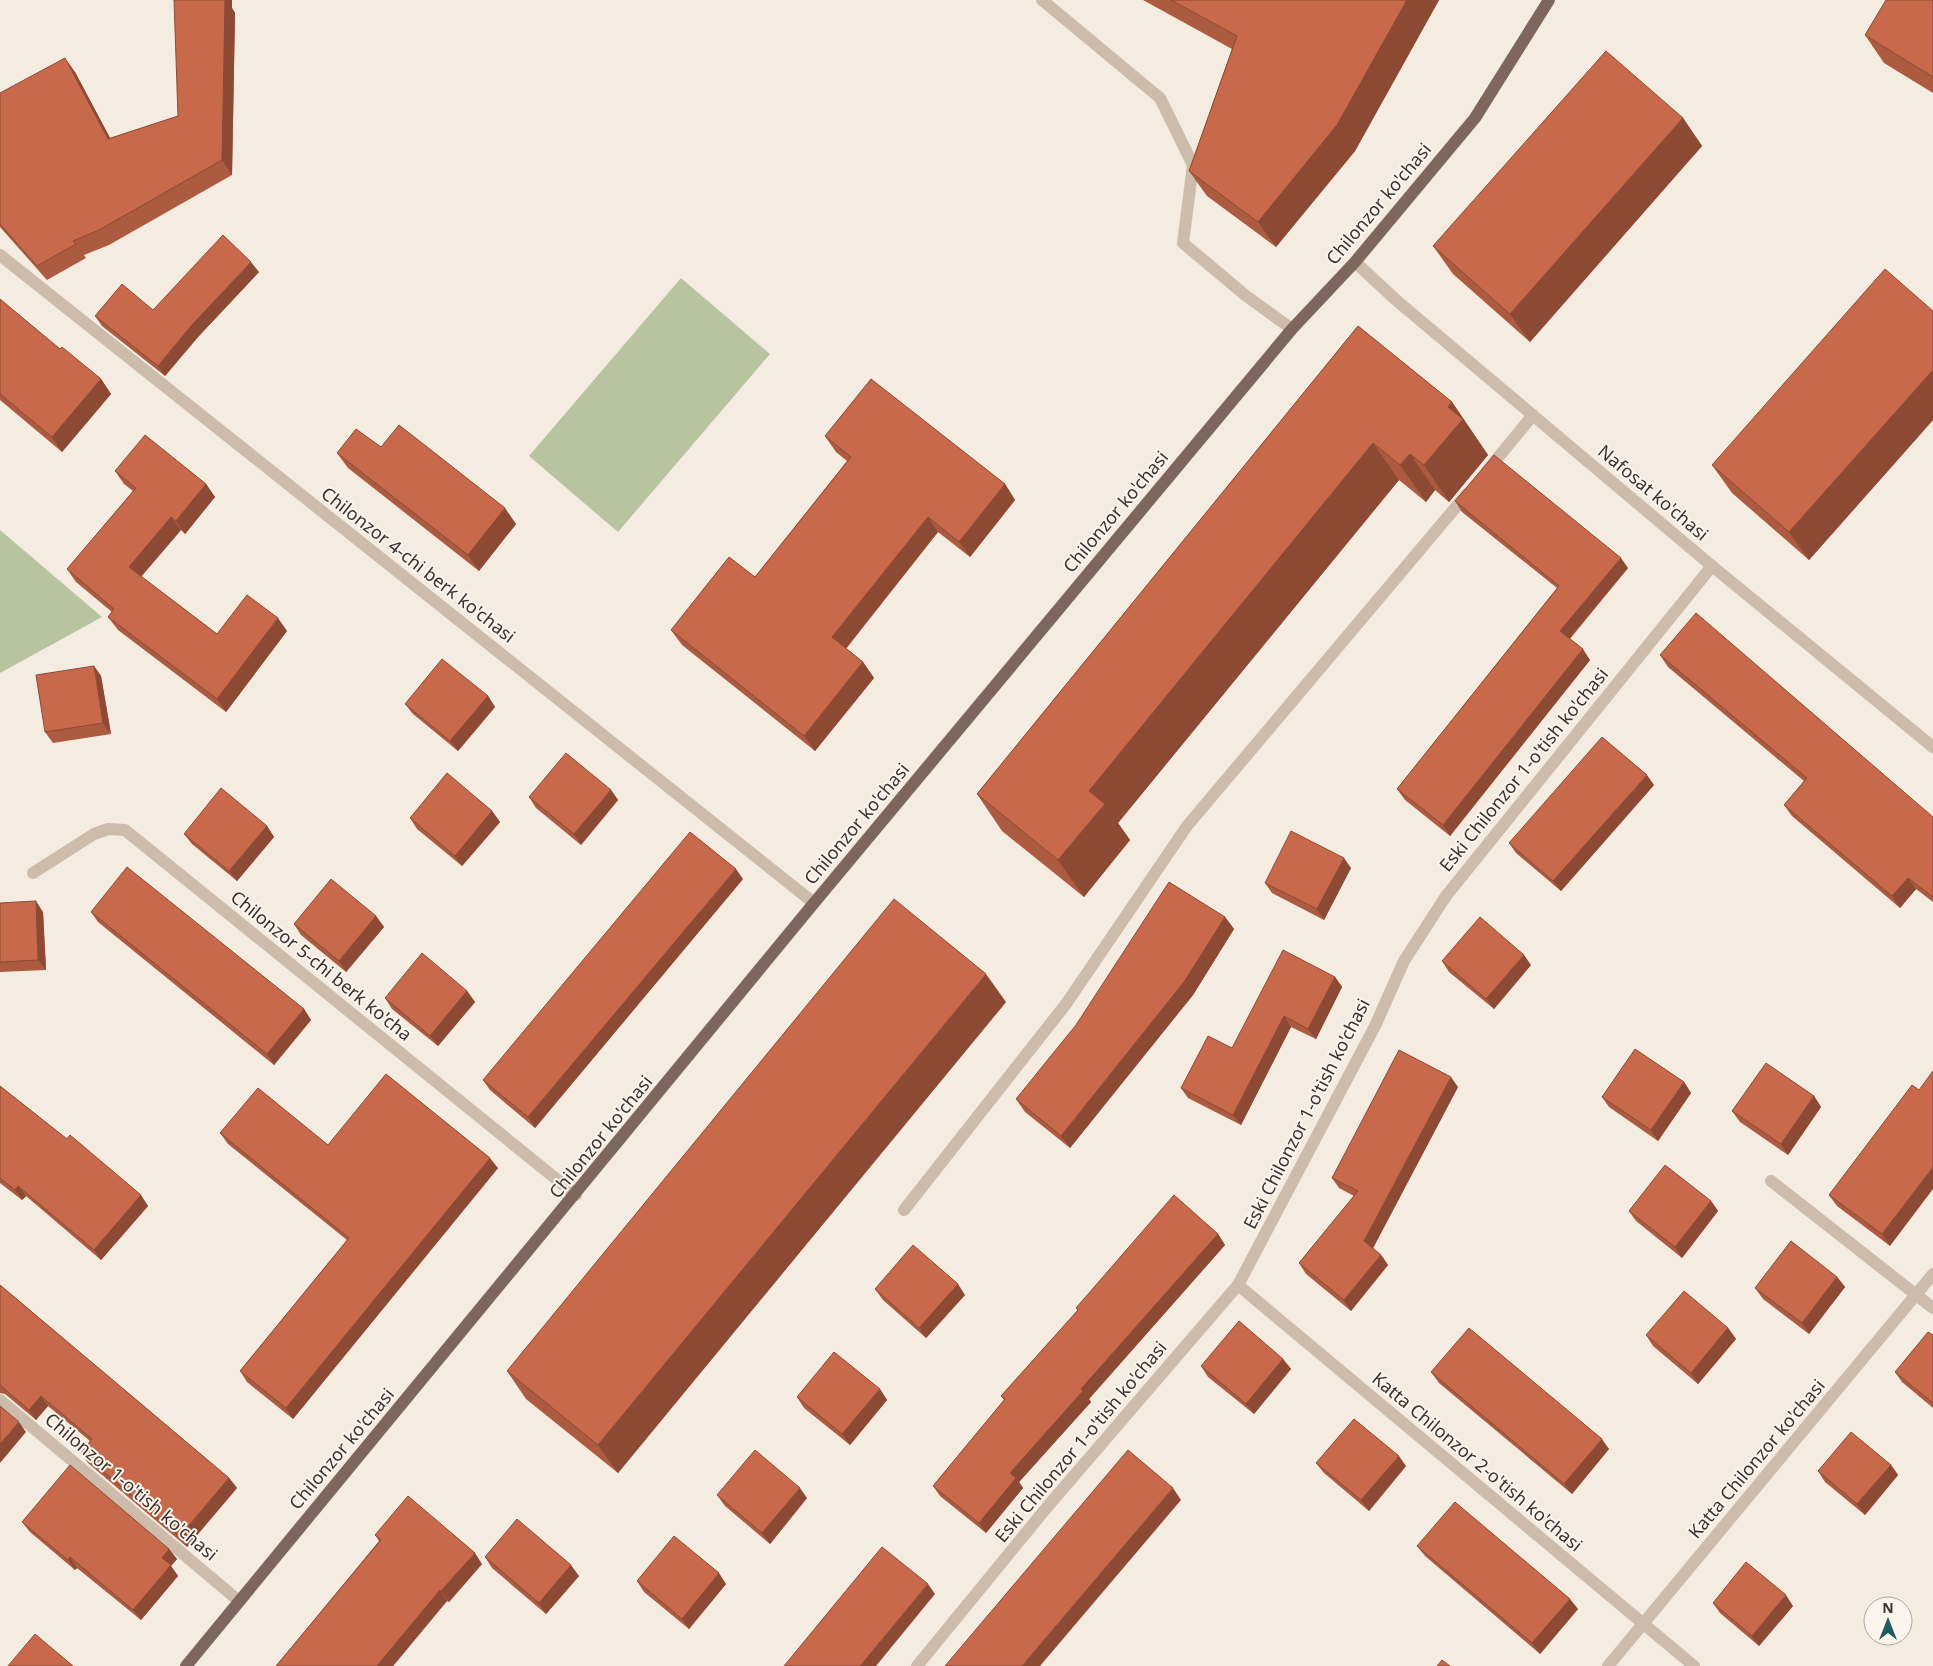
<svg xmlns="http://www.w3.org/2000/svg" width="1933" height="1666" font-family="'Noto Sans',sans-serif">
<style>
.green{fill:#b8c4a0}
.lines{fill:none;stroke-linecap:round;stroke-linejoin:round}
.minor{stroke:#cdbbac;stroke-width:12}
.major{stroke:#7d675c;stroke-width:12}
.wall{fill:#ac5a40}
.shaded-wall{fill:#8c4a34}
.building{fill:#c8694b;stroke:#8c4a34}
.labels{text-anchor:middle;stroke-width:4;stroke-linejoin:round;paint-order:stroke}
.street-label{font-size:18px;fill:#3b302b;stroke:#fbf5ee}
</style>
<rect width="100%" height="100%" fill="#f4ebe1"/>
<g class="green">
<path d="M681 278 770 354 618 532 529 456Z"/>
<path d="M0 530 102 617 0 673Z"/>
</g>
<g class="lines">
<g class="minor">
<path d="M1042 0 1160 98 1193 165 1183 243 1245 295 1292 329"/>
<path d="M0 255 814 903"/>
<path d="M1355 262 1396 300 1712 566 1933 747"/>
<path d="M1487 471 1533 415"/>
<path d="M33 873 94 834 108 829 125 830 576 1195"/>
<path d="M1771 1181 1933 1308"/>
<path d="M904 1210 1066 1004 1187 826 1467 494"/>
<path d="M1238 1285 1694 1666"/>
<path d="M0 1400 239 1601"/>
<path d="M917 1666 1048 1506 1238 1285 1375 1026 1404 961 1446 896 1712 566"/>
<path d="M1608 1666 1933 1274"/>
</g>
<path class="major" d="M186 1666 814 903 1292 329 1355 262 1475 118 1549 0"/>
</g>
<g class="wall">
<path d="M1143 0H1439L1355 151 1276 247 1207 196 1189 171 1232 49Z"/>
<path d="M1933 0V93L1884 63 1865 35Z"/>
<path d="M232 8 235 13 232 175 109 245 84 255 86 258 47 280 0 227V93L75 72 110 138 178 116Z"/>
<path d="M1683 118 1702 146 1530 342 1453 274 1433 246Z"/>
<path d="M259 272 198 337 165 376 102 326 95 316 153 310Z"/>
<path d="M0 299 60 349 101 379 111 394 62 452 0 400Z"/>
<path d="M1933 311V420L1809 560 1732 493 1712 465Z"/>
<path d="M1358 326 1452 402 1488 455 1449 502 1435 490 1426 502 1399 480 1118 823 1130 840 1084 897 1002 831 977 794Z"/>
<path d="M825 436 1005 484 1015 500 970 557 938 532 846 649 863 662 874 678 815 751 682 645 671 630 755 577 847 461 836 452Z"/>
<path d="M381 447 516 524 479 571 348 468 337 453Z"/>
<path d="M115 471 206 484 215 497 185 534 181 530 141 577 217 634 287 631 226 712 118 630 108 617 112 612 76 582 67 569 133 491 124 484Z"/>
<path d="M1455 501 1628 568 1570 639 1590 660 1450 836 1405 800 1397 789 1557 588 1462 512Z"/>
<path d="M1660 655 1933 817V902L1916 889 1900 908 1792 816 1784 805 1804 781 1668 667Z"/>
<path d="M94 666 101 676 111 734 53 743 45 732Z"/>
<path d="M488 696 495 707 458 751 413 714 405 704Z"/>
<path d="M1654 785 1561 891 1516 853 1509 843Z"/>
<path d="M611 790 618 800 581 845 536 808 529 797Z"/>
<path d="M492 811 500 822 462 866 417 829 410 818Z"/>
<path d="M267 826 274 837 237 881 192 844 184 834Z"/>
<path d="M1351 868 1324 920 1272 893 1265 883Z"/>
<path d="M743 879 535 1128 490 1090 483 1080Z"/>
<path d="M0 903 43 912 46 970 0 972Z"/>
<path d="M91 912 304 1009 311 1020 274 1065 98 922Z"/>
<path d="M376 916 384 927 346 972 301 935 294 924Z"/>
<path d="M1225 917 1234 929 1193 995 1070 1148 1025 1112 1016 1099Z"/>
<path d="M1442 961 1531 965 1494 1009 1449 972Z"/>
<path d="M1335 977 1342 987 1316 1039 1291 1027 1241 1125 1188 1098 1181 1088 1232 1048Z"/>
<path d="M467 991 475 1002 438 1046 392 1009 385 998Z"/>
<path d="M1006 1002 618 1473 526 1399 507 1371Z"/>
<path d="M1684 1082 1691 1093 1658 1141 1609 1107 1602 1097Z"/>
<path d="M0 1086 148 1206 101 1260 26 1196 22 1200 0 1183Z"/>
<path d="M1458 1087 1373 1248 1381 1255 1388 1265 1351 1311 1306 1274 1299 1263 1354 1196 1339 1188 1332 1178Z"/>
<path d="M1919 1090 1890 1246 1837 1206 1829 1195Z"/>
<path d="M1814 1096 1821 1107 1788 1155 1740 1122 1732 1111Z"/>
<path d="M220 1133 498 1168 293 1419 247 1382 240 1371 347 1240 228 1144Z"/>
<path d="M1711 1201 1718 1211 1682 1258 1636 1221 1629 1211Z"/>
<path d="M1218 1234 1225 1245 1089 1399 1091 1402 1019 1482 1023 1488 986 1533 940 1496 933 1486 1004 1400 1001 1396 1078 1310 1076 1308Z"/>
<path d="M1837 1277 1845 1287 1809 1334 1763 1299 1755 1288Z"/>
<path d="M0 1285 229 1478 237 1488 187 1547 88 1463 81 1453 90 1441 48 1406 36 1420 5 1394 0 1393Z"/>
<path d="M875 1289 965 1295 926 1338 883 1300Z"/>
<path d="M1728 1328 1736 1339 1698 1384 1653 1346 1646 1335Z"/>
<path d="M1933 1335V1408L1902 1382 1895 1372Z"/>
<path d="M1283 1359 1291 1369 1254 1414 1208 1377 1201 1366Z"/>
<path d="M1431 1372 1609 1449 1572 1494 1439 1383Z"/>
<path d="M880 1389 887 1400 850 1445 804 1408 797 1397Z"/>
<path d="M1316 1463 1406 1466 1369 1511 1324 1473Z"/>
<path d="M1891 1465 1898 1475 1865 1515 1825 1482 1818 1471Z"/>
<path d="M717 1495 807 1498 770 1544 725 1506Z"/>
<path d="M22 1522 169 1549 177 1559 171 1566 178 1576 141 1620 77 1568 75 1570 30 1532Z"/>
<path d="M375 1535 482 1564 449 1602 447 1601 393 1666H276L379 1541Z"/>
<path d="M1417 1546 1578 1609 1540 1654 1425 1556Z"/>
<path d="M485 1557 579 1576 546 1614 492 1568Z"/>
<path d="M637 1581 726 1584 689 1629 644 1592Z"/>
<path d="M1713 1603 1793 1606 1759 1646 1720 1613Z"/>
</g>
<g class="shaded-wall">
<path d="M222 0H232V8L235 13 232 175 222 160Z"/>
<path d="M1407 0H1439L1355 151 1276 247 1258 222Z"/>
<path d="M65 58 75 72 118 153 108 139Z"/>
<path d="M1683 118 1702 146 1530 342 1510 314Z"/>
<path d="M251 262 259 272 198 337 165 376 158 366 191 326Z"/>
<path d="M1933 370V420L1809 560 1789 532Z"/>
<path d="M101 379 111 394 62 452 52 437Z"/>
<path d="M1452 402 1488 455 1449 502 1424 465 1448 407Z"/>
<path d="M1373 443 1399 480 1118 823 1130 840 1084 897 1058 860 1089 791Z"/>
<path d="M1410 454 1435 490 1426 502 1400 465Z"/>
<path d="M206 484 215 497 185 534 176 521Z"/>
<path d="M1005 484 1015 500 970 557 959 542Z"/>
<path d="M505 508 516 524 479 571 468 555Z"/>
<path d="M171 517 181 530 138 580 129 567Z"/>
<path d="M928 517 938 532 842 653 832 637Z"/>
<path d="M1621 558 1628 568 1567 641 1560 631Z"/>
<path d="M278 618 287 631 226 712 217 699Z"/>
<path d="M1583 649 1590 660 1450 836 1443 825Z"/>
<path d="M863 662 874 678 815 751 804 736Z"/>
<path d="M94 666 101 676 111 734 103 723Z"/>
<path d="M488 696 495 707 458 751 450 741Z"/>
<path d="M1647 775 1654 785 1561 891 1553 881Z"/>
<path d="M611 790 618 800 581 845 574 834Z"/>
<path d="M492 811 500 822 462 866 455 856Z"/>
<path d="M267 826 274 837 237 881 229 871Z"/>
<path d="M1344 858 1351 868 1324 920 1317 909Z"/>
<path d="M736 869 743 879 535 1128 528 1117Z"/>
<path d="M1908 878 1916 889 1900 908 1892 896Z"/>
<path d="M36 901 43 912 46 970 38 960Z"/>
<path d="M376 916 384 927 346 972 339 961Z"/>
<path d="M1225 917 1234 929 1193 995 1070 1148 1061 1136Z"/>
<path d="M1524 955 1531 965 1494 1009 1486 999Z"/>
<path d="M986 974 1006 1002 618 1473 598 1445Z"/>
<path d="M1335 977 1342 987 1316 1039 1308 1029Z"/>
<path d="M467 991 475 1002 438 1046 430 1036Z"/>
<path d="M304 1009 311 1020 274 1065 267 1054Z"/>
<path d="M1284 1016 1291 1027 1241 1125 1233 1115Z"/>
<path d="M1451 1077 1458 1087 1371 1252 1364 1241Z"/>
<path d="M1684 1082 1691 1093 1658 1141 1651 1130Z"/>
<path d="M1814 1096 1821 1107 1788 1155 1781 1144Z"/>
<path d="M490 1158 498 1168 293 1419 286 1408Z"/>
<path d="M1933 1167V1189L1890 1246 1882 1234Z"/>
<path d="M18 1186 26 1196 22 1200 15 1190Z"/>
<path d="M141 1195 148 1206 101 1260 94 1250Z"/>
<path d="M1711 1201 1718 1211 1682 1258 1675 1247Z"/>
<path d="M1218 1234 1225 1245 1089 1399 1091 1402 1019 1482 1023 1488 986 1533 979 1523 1010 1473 1081 1389Z"/>
<path d="M1381 1255 1388 1265 1351 1311 1344 1300Z"/>
<path d="M1837 1277 1845 1287 1809 1334 1802 1323Z"/>
<path d="M958 1284 965 1295 926 1338 919 1328Z"/>
<path d="M1728 1328 1736 1339 1698 1384 1691 1373Z"/>
<path d="M1283 1359 1291 1369 1254 1414 1246 1404Z"/>
<path d="M880 1389 887 1400 850 1445 842 1434Z"/>
<path d="M41 1396 48 1406 36 1420 29 1410Z"/>
<path d="M19 1422 26 1432 0 1463V1444Z"/>
<path d="M1602 1439 1609 1449 1572 1494 1564 1484Z"/>
<path d="M1399 1456 1406 1466 1369 1511 1361 1500Z"/>
<path d="M1891 1465 1898 1475 1865 1515 1857 1504Z"/>
<path d="M229 1478 237 1488 187 1547 180 1536Z"/>
<path d="M800 1488 807 1498 770 1544 762 1533Z"/>
<path d="M1173 1488 1181 1500 1040 1666H1022Z"/>
<path d="M169 1549 177 1559 171 1566 178 1576 141 1620 133 1610 162 1558Z"/>
<path d="M475 1553 482 1564 449 1602 441 1591Z"/>
<path d="M70 1557 77 1568 75 1570 68 1560Z"/>
<path d="M571 1565 579 1576 546 1614 539 1603Z"/>
<path d="M719 1573 726 1584 689 1629 682 1619Z"/>
<path d="M928 1584 935 1594 876 1666H860Z"/>
<path d="M440 1590 447 1601 393 1666H377Z"/>
<path d="M1786 1595 1793 1606 1759 1646 1752 1636Z"/>
<path d="M1570 1599 1578 1609 1540 1654 1532 1643Z"/>
</g>
<g class="building">
<path d="M174 0H225L222 160 99 230 73 241 76 244 37 266 0 224V93L65 58 108 139 178 116Z"/>
<path d="M1171 0H1407L1337 125 1258 222 1189 171 1237 36Z"/>
<path d="M1886 0H1933V77L1865 35Z"/>
<path d="M1606 51 1683 118 1510 314 1433 246Z"/>
<path d="M223 235 251 262 191 326 158 366 95 316 122 284 153 310Z"/>
<path d="M1885 269 1933 311V370L1789 532 1712 465Z"/>
<path d="M0 299 60 349 62 347 101 379 52 437 0 394Z"/>
<path d="M1358 326 1452 402 1448 407 1463 419 1424 465 1410 454 1400 465 1373 443 1089 791 1105 804 1058 860 977 794Z"/>
<path d="M871 379 1005 484 959 542 928 517 832 637 863 662 804 736 671 630 729 557 755 577 851 457 825 436Z"/>
<path d="M399 425 505 508 468 555 337 453 356 429 381 447Z"/>
<path d="M145 435 206 484 176 521 171 517 129 567 217 634 247 595 278 618 217 699 108 617 114 609 67 569 136 488 115 471Z"/>
<path d="M1494 455 1621 558 1560 631 1583 649 1443 825 1397 789 1559 586 1455 501Z"/>
<path d="M1696 613 1933 817V897L1908 878 1892 896 1784 805 1807 778 1660 655Z"/>
<path d="M442 659 488 696 450 741 405 704Z"/>
<path d="M94 666 103 723 45 732 36 675Z"/>
<path d="M1602 737 1647 775 1553 881 1509 843Z"/>
<path d="M566 753 611 790 574 834 529 797Z"/>
<path d="M447 773 492 811 455 856 410 818Z"/>
<path d="M221 788 267 826 229 871 184 834Z"/>
<path d="M1291 831 1344 858 1317 909 1265 883Z"/>
<path d="M690 832 736 869 528 1117 483 1080Z"/>
<path d="M127 867 304 1009 267 1054 91 912Z"/>
<path d="M331 879 376 916 339 961 294 924Z"/>
<path d="M1169 882 1225 917 1184 982 1061 1136 1016 1099 1076 1025Z"/>
<path d="M894 899 986 974 598 1445 507 1371Z"/>
<path d="M36 901 38 960 0 962V903Z"/>
<path d="M1480 917 1524 955 1486 999 1442 961Z"/>
<path d="M1283 950 1335 977 1308 1029 1284 1016 1233 1115 1181 1088 1208 1036 1232 1048Z"/>
<path d="M422 953 467 991 430 1036 385 998Z"/>
<path d="M1635 1049 1684 1082 1651 1130 1602 1097Z"/>
<path d="M1399 1050 1451 1077 1364 1241 1381 1255 1344 1300 1299 1263 1358 1191 1332 1178Z"/>
<path d="M1766 1063 1814 1096 1781 1144 1732 1111Z"/>
<path d="M1933 1071V1167L1882 1234 1829 1195 1912 1085 1919 1090Z"/>
<path d="M386 1074 490 1158 286 1408 240 1371 349 1238 220 1133 258 1088 328 1145Z"/>
<path d="M0 1086 67 1139 70 1135 141 1195 94 1250 18 1186 15 1190 0 1178Z"/>
<path d="M1665 1165 1711 1201 1675 1247 1629 1211Z"/>
<path d="M1174 1195 1218 1234 1081 1389 1083 1391 1010 1473 1016 1478 979 1523 933 1486 1005 1399 1001 1396 1078 1310 1076 1308Z"/>
<path d="M1791 1241 1837 1277 1802 1323 1755 1288Z"/>
<path d="M913 1245 958 1284 919 1328 875 1289Z"/>
<path d="M0 1285 229 1478 180 1536 81 1453 92 1439 41 1396 29 1410 0 1385Z"/>
<path d="M1684 1291 1728 1328 1691 1373 1646 1335Z"/>
<path d="M1239 1321 1283 1359 1246 1404 1201 1366Z"/>
<path d="M1469 1328 1602 1439 1564 1484 1431 1372Z"/>
<path d="M1928 1332 1933 1335V1403L1895 1372Z"/>
<path d="M834 1352 880 1389 842 1434 797 1397Z"/>
<path d="M0 1406 19 1422 0 1444Z"/>
<path d="M1354 1419 1399 1456 1361 1500 1316 1463Z"/>
<path d="M1851 1432 1891 1465 1857 1504 1818 1471Z"/>
<path d="M755 1450 800 1488 762 1533 717 1495Z"/>
<path d="M1128 1450 1173 1488 1022 1666H945Z"/>
<path d="M70 1465 169 1549 162 1558 171 1565 133 1610 70 1557 68 1560 22 1522Z"/>
<path d="M408 1496 475 1553 441 1591 440 1590 377 1666H276L381 1540 375 1535Z"/>
<path d="M1455 1502 1570 1599 1532 1643 1417 1546Z"/>
<path d="M517 1519 571 1565 539 1603 485 1557Z"/>
<path d="M674 1536 719 1573 682 1619 637 1581Z"/>
<path d="M882 1547 928 1584 860 1666H784Z"/>
<path d="M1746 1562 1786 1595 1752 1636 1713 1603Z"/>
<path d="M35 1634 73 1666H8Z"/>
<path d="M1442 1660 1450 1666H1437Z"/>
</g>
<g class="labels">
<g class="street-label">
<text transform="translate(1379 204) rotate(-50)" y="6">Chilonzor ko'chasi</text>
<text transform="translate(1653 493) rotate(40)" y="6">Nafosat ko'chasi</text>
<text transform="translate(1116 512) rotate(-50)" y="6">Chilonzor ko'chasi</text>
<text transform="translate(418 565) rotate(38)" y="6">Chilonzor 4-chi berk ko'chasi</text>
<text transform="translate(1524 770) rotate(-51)" y="6">Eski Chilonzor 1-o'tish ko'chasi</text>
<text transform="translate(857 824) rotate(-50)" y="6">Chilonzor ko'chasi</text>
<text transform="translate(321 966) rotate(39)" y="6">Chilonzor 5-chi berk ko'cha</text>
<text transform="translate(1307 1114) rotate(-63)" y="6">Eski Chilonzor 1-o'tish ko'chasi</text>
<text transform="translate(601 1137) rotate(-51)" y="6">Chilonzor ko'chasi</text>
<text transform="translate(1081 1442) rotate(-50)" y="6">Eski Chilonzor 1-o'tish ko'chasi</text>
<text transform="translate(342 1449) rotate(-50)" y="6">Chilonzor ko'chasi</text>
<text transform="translate(1757 1459) rotate(-50)" y="6">Katta Chilonzor ko'chasi</text>
<text transform="translate(1477 1462) rotate(40)" y="6">Katta Chilonzor 2-o'tish ko'chasi</text>
<text transform="translate(131 1487) rotate(40)" y="6">Chilonzor 1-o'tish ko'chasi</text>
</g>
</g>
<g transform="translate(1888 1621)"><circle r="24" fill="#fbf5ee" stroke="#aea6a0"/>
<path d="M0-4L9 19L0 12L-9 19Z" fill="#1f5a5e"/>
<text y="-8" font-size="14" font-weight="bold" text-anchor="middle" fill="#3b302b">N</text>
</g>
</svg>
